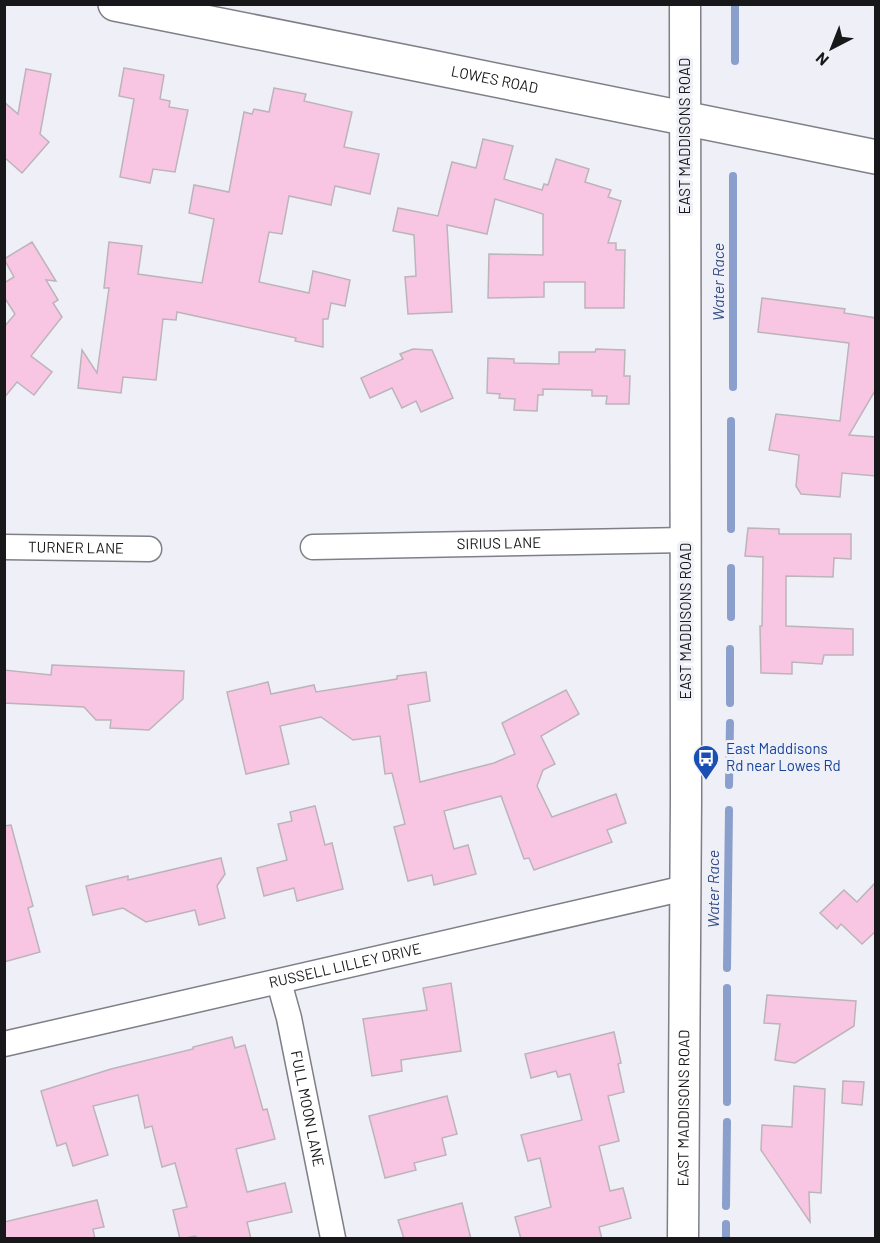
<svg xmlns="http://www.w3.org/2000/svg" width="880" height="1243" font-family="Barlow,sans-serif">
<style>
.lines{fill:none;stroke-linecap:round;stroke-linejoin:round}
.stream{stroke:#8a9fcb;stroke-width:8}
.building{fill:#f8c6e3;stroke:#bdb4b9;stroke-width:1.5}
.minor-casing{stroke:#7e7f87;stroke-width:27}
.tertiary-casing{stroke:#7e7f87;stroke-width:33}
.secondary-casing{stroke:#7e7f87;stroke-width:36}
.minor{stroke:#fff;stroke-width:24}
.tertiary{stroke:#fff;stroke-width:30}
.secondary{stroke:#fff;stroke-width:33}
.labels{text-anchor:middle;stroke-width:6;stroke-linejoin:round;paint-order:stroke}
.street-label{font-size:15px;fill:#18181b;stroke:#efeff8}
.transit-label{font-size:15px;fill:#164399;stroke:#efeff8;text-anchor:start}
.water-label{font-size:16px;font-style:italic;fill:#354e86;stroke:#efeff8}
</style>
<rect width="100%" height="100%" fill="#efeff8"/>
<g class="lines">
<g class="stream">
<path d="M735 4V61"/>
<path d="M733 387V176"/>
<path d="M731 529V421"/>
<path d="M731 617V568"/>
<path d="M730 703V649"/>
<path d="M729 785 730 723"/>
<path d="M727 968 729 810"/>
<path d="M727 988V1102"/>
<path d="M726 1206 727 1122"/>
<path d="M726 1238V1224"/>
</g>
</g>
<g class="building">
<path d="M124 68 164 75 160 99 170 101 169 107 188 110 175 172 153 169 150 183 120 177 134 99 119 96Z"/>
<path d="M26 69 51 74 40 134 49 142 22 173 4 157V102L18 114Z"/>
<path d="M274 88 306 94 304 101 352 112 344 147 379 154 370 194 335 186 331 205 289 196 282 234 269 232 259 282 309 293 313 271 350 280 345 306 331 303 328 319H323V347L295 341 296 338 177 312 176 320 163 319 156 380 123 377 121 393 78 388 82 350 97 373 109 288H104L109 242 142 246 138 274 202 283 214 219 189 213 194 185 229 192 244 112 252 114 254 109 269 112Z"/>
<path d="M483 139 513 146 504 179 542 190 544 184 548 185 556 159 589 169 585 182 611 190 608 197 621 201 608 243H616V250H625L624 308H585V282H544V297L488 298 489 254 543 255V214L495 199 487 234 447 225 452 312 408 314 405 277 416 276 414 235 393 231 398 208 438 216 452 162 476 168Z"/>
<path d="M32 242 56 281 46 280 58 300 53 303 62 317 31 356 52 372 34 395 17 382 4 398V327L15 314 4 297V283L14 277 4 259Z"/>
<path d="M762 298 845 309 844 313 876 318V389L849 435 876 437V476L842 473 840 497 801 494 796 486 799 455 769 450 776 414 840 421 849 343 758 332Z"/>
<path d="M413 349 432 350 453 398 421 412 416 401 402 408 392 388 370 398 361 378 403 359 400 354Z"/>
<path d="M596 349 625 350 624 376H630L629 404H606L607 396H592V390L543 389V395H538L537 411 514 410 515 399 499 398 500 394 487 393 488 358 514 359V363L559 364V352H595Z"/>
<path d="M748 528 779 529V534H851V559L834 558 833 577 786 576V626L853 629V655H824L822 664 792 662V674L761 673 760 626H762L763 557 745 556Z"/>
<path d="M52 665 184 671 183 699 149 730 110 728 111 720H96L84 707 4 703V670L51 675Z"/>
<path d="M426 672 430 701 408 705 420 782 494 763 515 754 502 723 566 690 579 714 541 736 555 764 543 770 537 786 552 817 616 794 626 823 607 830 612 842 534 870 529 858 524 859 501 796 444 811 454 849 468 845 476 874 434 885 432 875 408 881 394 827 405 824 392 773 385 774 380 736 353 740 321 717 280 726 289 764 246 774 227 692 268 682 271 694 314 685 316 692 397 679V676Z"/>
<path d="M315 806 325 845 332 843 343 889 297 901 294 888 264 896 257 868 287 860 278 824 292 821 290 812Z"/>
<path d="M11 825 33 906 28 908 40 952 4 962V826Z"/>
<path d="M221 858 225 874 217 886 225 918 199 925 195 910 146 922 123 908 93 915 86 886 128 876V880Z"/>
<path d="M876 882V931L862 944 841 924 837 929 820 913 844 890 857 902Z"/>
<path d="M451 983 461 1051 401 1060 402 1071 372 1076 363 1019 427 1010 423 988Z"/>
<path d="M767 995 856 1001 854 1026 795 1063 775 1060 780 1024 764 1023Z"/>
<path d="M614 1032 621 1063 618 1064 624 1092 608 1096 619 1141 599 1146 610 1191 623 1188 631 1218 599 1227 602 1239H521L515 1217 551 1207 540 1158 528 1161 521 1135 582 1120 570 1074 558 1077 556 1071 531 1078 525 1054Z"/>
<path d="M232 1037 235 1048 245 1045 263 1110 267 1109 275 1139 236 1149 247 1192 285 1183 292 1212 247 1222 251 1239H199L195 1236 180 1239 173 1210 187 1207 175 1163 162 1167 152 1126 145 1128 138 1095 93 1106 108 1155 73 1166 66 1143 57 1146 41 1091 111 1069 193 1049V1047Z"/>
<path d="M843 1081 864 1082 862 1105 842 1103Z"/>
<path d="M794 1086 825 1089 821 1193 809 1192 810 1222 761 1150 762 1125 792 1127Z"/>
<path d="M447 1096 457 1134 442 1138 446 1155 414 1163 416 1170 385 1178 369 1116Z"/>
<path d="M97 1200 104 1227 93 1229 95 1239H4V1222Z"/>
<path d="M462 1203 471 1239H404L398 1220Z"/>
</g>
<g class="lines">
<g class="minor-casing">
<g id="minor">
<path id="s1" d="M4 547 149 549"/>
<path id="s2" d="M313 547 686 540"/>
<path id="s3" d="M279 982 289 1018 333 1238"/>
<path id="s4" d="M4 1044 685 888"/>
</g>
</g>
<g class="tertiary-casing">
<g id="tertiary">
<path id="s5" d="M683 1238 686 798 685 4"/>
</g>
</g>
<g class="secondary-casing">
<g id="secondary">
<path id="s6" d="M115 4 421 65 876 157"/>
</g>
</g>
<use href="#minor" class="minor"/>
<use href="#tertiary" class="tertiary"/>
<use href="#secondary" class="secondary"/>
</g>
<defs>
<g id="bus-pin" transform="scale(1.35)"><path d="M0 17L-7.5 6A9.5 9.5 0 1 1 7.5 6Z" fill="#1a4fb4" stroke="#efeff8"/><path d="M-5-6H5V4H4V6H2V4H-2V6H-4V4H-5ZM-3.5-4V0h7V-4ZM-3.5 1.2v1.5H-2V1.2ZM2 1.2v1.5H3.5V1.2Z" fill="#fff"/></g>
</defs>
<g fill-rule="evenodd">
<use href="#bus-pin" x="706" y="758"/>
</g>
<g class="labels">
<g class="street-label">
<text dy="5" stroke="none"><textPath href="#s6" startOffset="387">LOWES ROAD</textPath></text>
<text transform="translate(685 136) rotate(-90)" y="5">EAST MADDISONS ROAD</text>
<text dy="5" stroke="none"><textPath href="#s2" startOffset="186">SIRIUS LANE</textPath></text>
<text dy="5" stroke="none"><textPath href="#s1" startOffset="72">TURNER LANE</textPath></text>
<text transform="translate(686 621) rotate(-90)" y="5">EAST MADDISONS ROAD</text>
<text dy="5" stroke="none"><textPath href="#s4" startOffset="350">RUSSELL LILLEY DRIVE</textPath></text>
<text dy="5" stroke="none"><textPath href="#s5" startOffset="130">EAST MADDISONS ROAD</textPath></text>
<text dy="5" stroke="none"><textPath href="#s3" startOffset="130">FULL MOON LANE</textPath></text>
</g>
<g class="transit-label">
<text x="726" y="754">East Maddisons<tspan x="726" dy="17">Rd near Lowes Rd</tspan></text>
</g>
<g class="water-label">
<text transform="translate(718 282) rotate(-90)" y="6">Water Race</text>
<text transform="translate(713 889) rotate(-90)" y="6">Water Race</text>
</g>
</g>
<rect width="880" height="1243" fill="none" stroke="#18181b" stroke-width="12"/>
<g transform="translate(832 48) rotate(222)" stroke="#efeff8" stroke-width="4.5" paint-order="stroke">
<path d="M0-4.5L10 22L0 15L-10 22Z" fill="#18181b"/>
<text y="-9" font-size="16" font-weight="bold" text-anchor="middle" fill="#18181b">N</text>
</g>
</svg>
